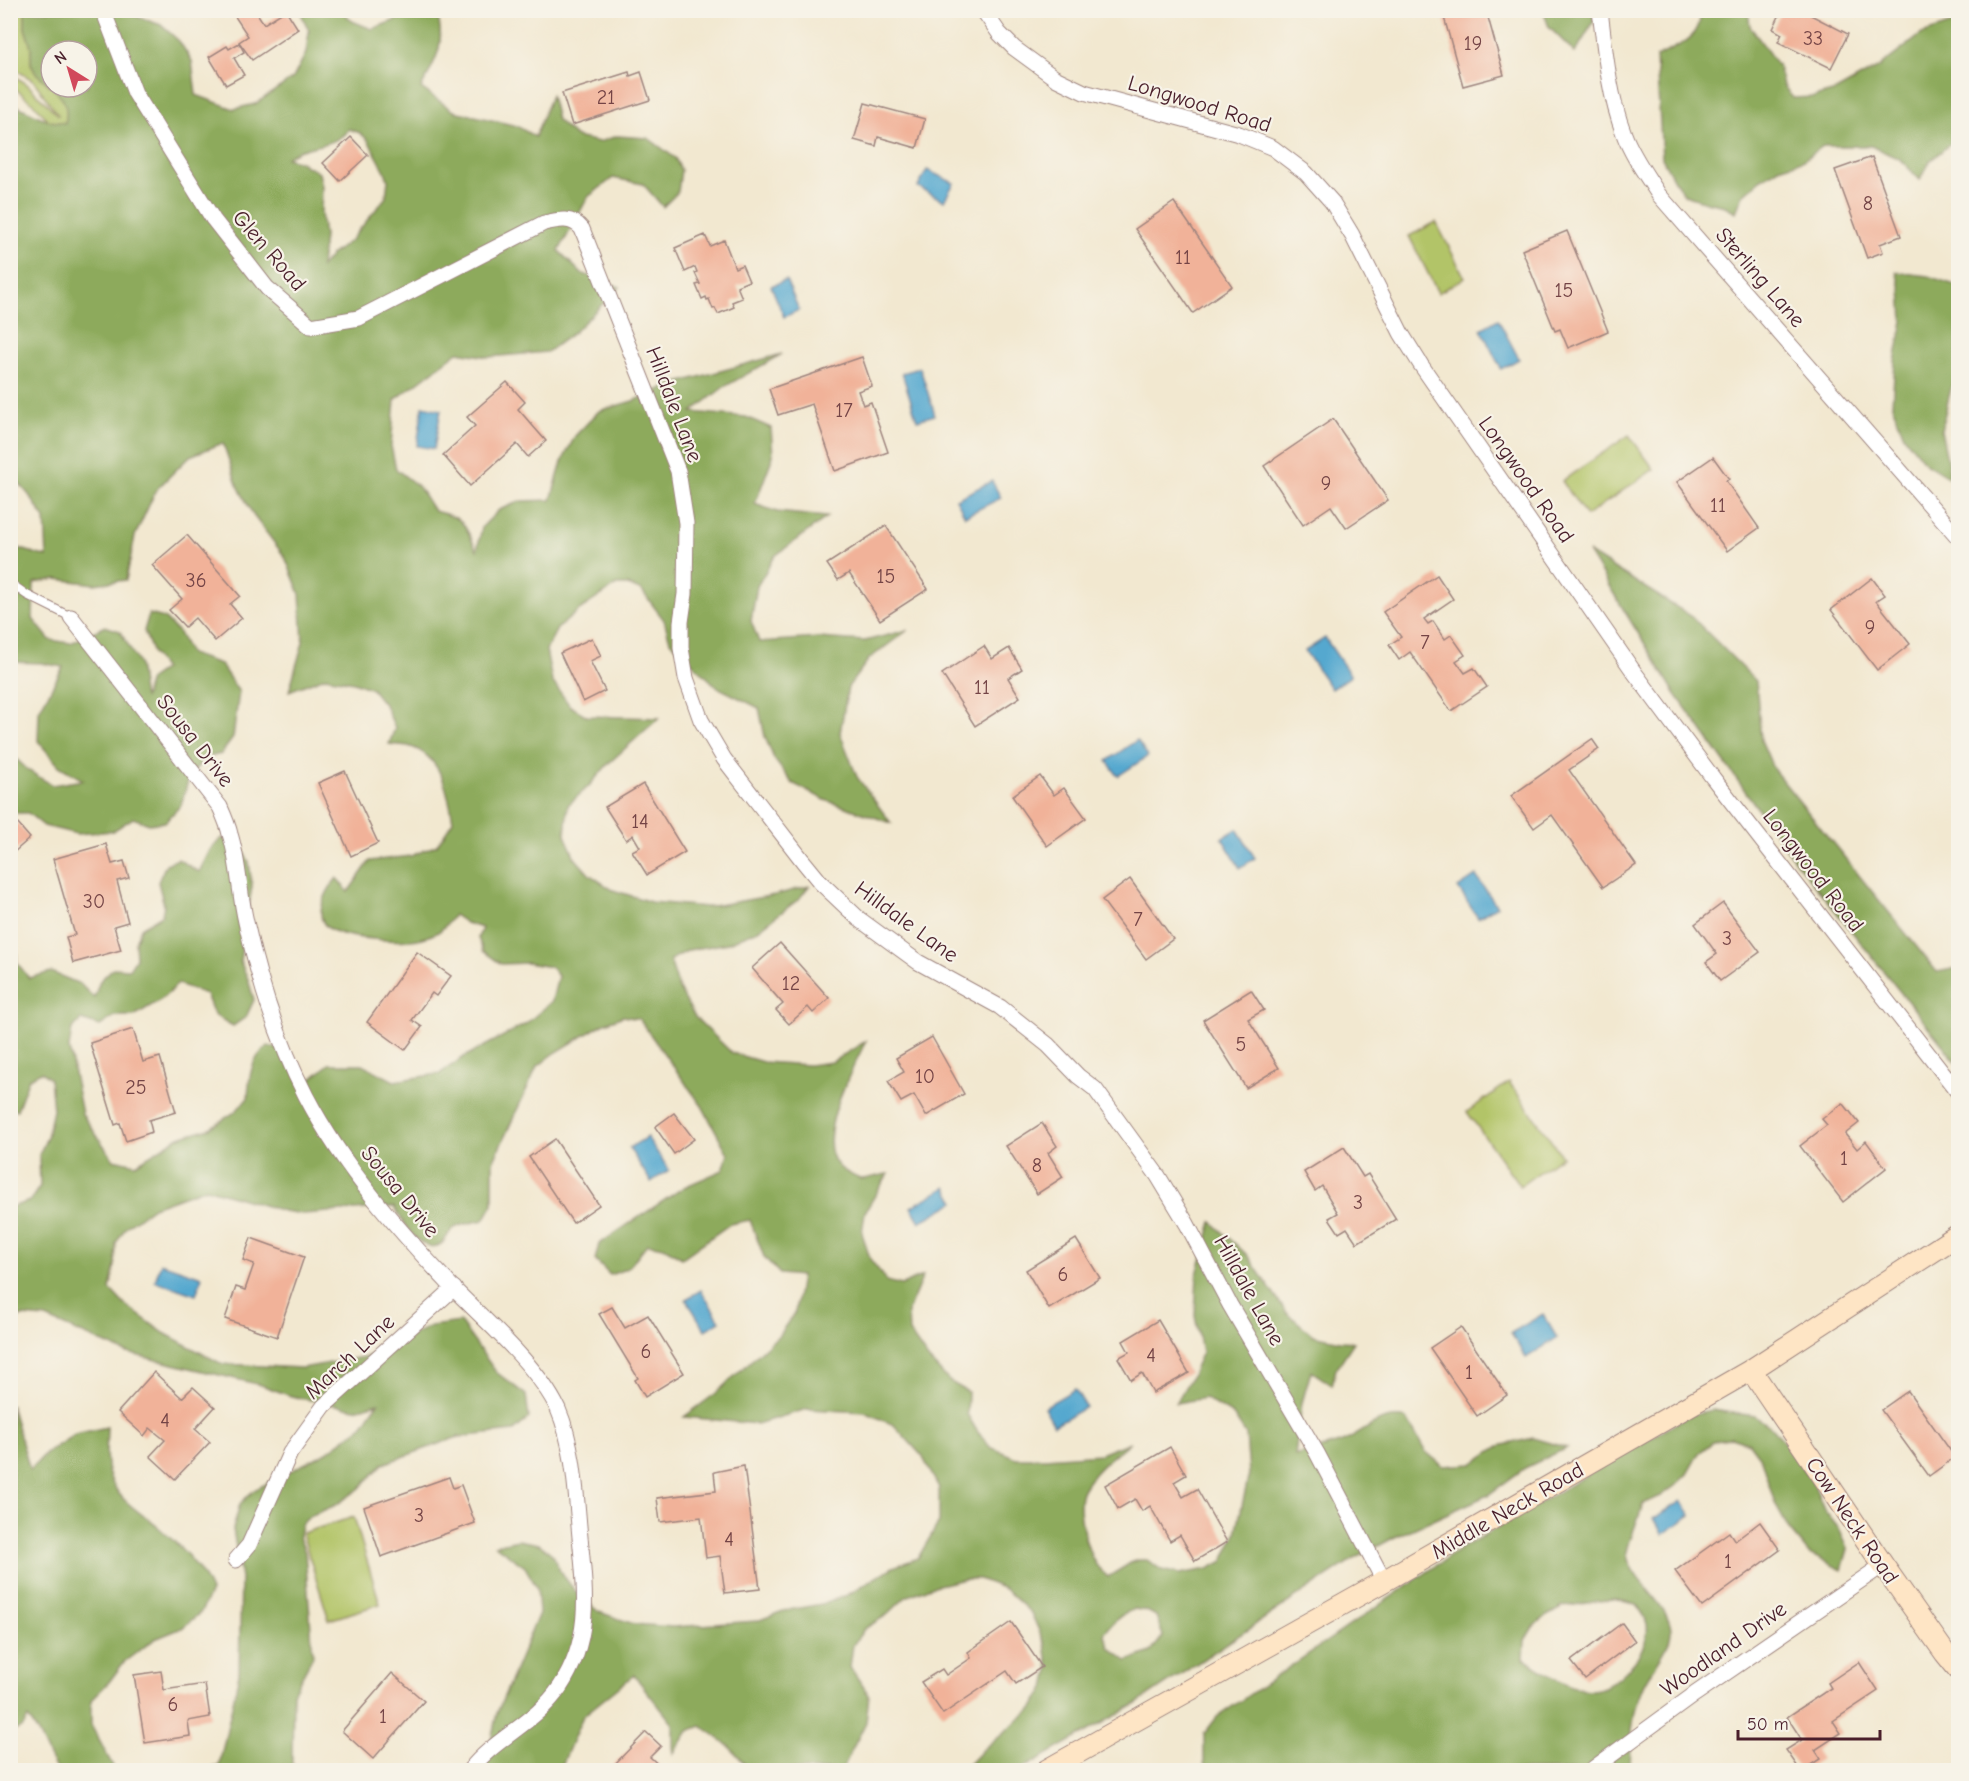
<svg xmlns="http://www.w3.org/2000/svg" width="1969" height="1781" font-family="'Comic Neue',sans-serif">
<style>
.green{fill:#b2c467;stroke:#7e7249;stroke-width:1.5}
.forest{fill:#8daa5c;stroke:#6c6444;stroke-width:1.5;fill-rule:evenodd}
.water{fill:#54a8cf;stroke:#4f647d;stroke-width:1.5}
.building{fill:#f1b299}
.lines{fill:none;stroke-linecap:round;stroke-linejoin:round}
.service-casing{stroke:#9e847e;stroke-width:10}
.minor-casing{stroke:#9e847e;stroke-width:17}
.secondary-casing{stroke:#9e847e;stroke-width:23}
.service{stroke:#fff;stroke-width:8}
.minor{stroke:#fff;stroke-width:15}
.secondary{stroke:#fee5c5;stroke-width:21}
.labels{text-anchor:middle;stroke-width:4.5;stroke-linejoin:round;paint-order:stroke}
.number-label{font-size:20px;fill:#744446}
.street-label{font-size:22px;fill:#4a1f2b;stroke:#f7f3e8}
</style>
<rect width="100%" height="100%" fill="#f7f3e8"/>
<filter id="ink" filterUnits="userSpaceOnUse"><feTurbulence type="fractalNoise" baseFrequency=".0167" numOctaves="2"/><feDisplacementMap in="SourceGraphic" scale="12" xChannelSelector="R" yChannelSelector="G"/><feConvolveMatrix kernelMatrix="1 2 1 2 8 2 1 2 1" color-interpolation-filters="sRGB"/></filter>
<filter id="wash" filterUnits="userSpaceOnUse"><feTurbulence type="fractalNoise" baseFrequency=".008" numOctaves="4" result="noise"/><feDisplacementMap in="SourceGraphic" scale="24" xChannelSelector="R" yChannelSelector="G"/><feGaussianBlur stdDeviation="1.35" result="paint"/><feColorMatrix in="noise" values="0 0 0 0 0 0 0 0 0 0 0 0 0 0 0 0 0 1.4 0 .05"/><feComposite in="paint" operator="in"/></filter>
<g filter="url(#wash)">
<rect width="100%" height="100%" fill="#f2e8d0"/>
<g class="green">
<path d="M11 11H25V28L31 47V63L35 72 62 97 68 111 65 123 49 121 35 105 11 85 10 73 27 84 59 116 33 80 11 67Z"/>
<path d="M1436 222 1465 278 1438 293 1409 236Z"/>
<path d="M1629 435 1654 469 1586 516 1562 481Z"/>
<path d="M1509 1082 1562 1156 1520 1186 1467 1112Z"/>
<path d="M354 1517 380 1604 329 1620 302 1533Z"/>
</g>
<g class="forest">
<path d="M25 11H121L161 25 179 41 192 61 196 95 234 109 255 104 293 78 306 53 309 31 300 11H343L352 21 372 29 420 11H436C447 43 436 60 421 88L454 111 517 126 535 137 551 95 557 120 576 137 599 142 617 136 648 138 675 158 681 170 678 192 663 207 643 184 613 178 588 197 559 251 581 273 620 287 573 333 547 352 488 357 458 352 395 400 391 446 396 469 419 487 434 511C468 519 462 523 477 550L482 527 499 510 521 501 551 500 562 462 575 436 599 411 636 400 670 385 782 354 724 387 692 412 746 417 771 428 773 456 755 504 777 512 827 517 775 556 757 586 751 621 759 642 818 638 865 641 908 630 869 659 848 687 840 733 857 777 891 823 825 800 792 783 774 759 765 737 759 708 717 687 670 641 664 620 642 591 628 585H617L578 611 557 629 546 650 552 681 570 706 587 716 659 718 609 763 588 787 568 805 565 835 575 858 589 874 613 890 651 902 707 907 775 895 809 886 799 899 758 930 728 943 689 950 670 960 679 989 695 1017 732 1053 763 1062 809 1065 832 1062 866 1041C852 1070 805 1153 848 1173 852 1175 857 1178 861 1179 869 1179 879 1175 888 1174L865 1212 862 1233 870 1259 887 1281 901 1285 923 1276 908 1311 909 1332 928 1359 949 1381 968 1392 967 1414 977 1431 990 1447 1016 1458H1045L1100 1454 1130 1442C1113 1456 1095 1469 1084 1488 1074 1503 1086 1554 1098 1567 1101 1571 1105 1574 1108 1577L1132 1562 1139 1560H1147L1162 1570 1179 1574 1208 1569 1223 1561 1236 1533 1249 1474 1246 1435 1233 1415 1205 1398 1176 1403 1192 1375 1202 1352 1195 1316 1197 1274 1212 1222 1247 1255 1286 1312 1313 1335 1341 1341 1354 1342 1336 1369 1332 1385 1311 1371 1302 1403 1295 1456C1311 1451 1327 1447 1342 1442 1365 1433 1380 1412 1407 1419L1425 1451 1443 1466 1472 1464 1499 1446 1533 1438 1567 1448 1525 1468 1488 1495 1393 1538 1349 1562 1136 1704 1020 1770H963L982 1750 1033 1708 1045 1688 1049 1670 1045 1644 1031 1613 1005 1589 979 1579H965L930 1587 906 1597 887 1615 864 1629 853 1645 850 1667 869 1695 866 1722 842 1770H748C738 1751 719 1738 701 1726L688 1731 673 1754V1724L634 1675 583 1716 560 1770H484L497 1713 539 1613 537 1588 525 1567 495 1545 518 1540 539 1544 552 1554 560 1571 575 1591 599 1612 634 1624 673 1627 757 1621 783 1611 821 1604 847 1595 893 1567 918 1558 939 1522V1488L922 1456 894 1425 865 1412 807 1409 757 1424 684 1417 715 1394 779 1335 795 1312 801 1276 780 1274 764 1257 750 1220 730 1224 682 1258 664 1247 647 1244 628 1268 610 1275 595 1260 599 1244 684 1187 723 1170 728 1154 702 1106 639 1019 623 1016 603 1024 555 1053 537 1067 493 1162V1204L484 1220C475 1222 460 1224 453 1229 448 1233 446 1241 441 1244 421 1257 402 1220 394 1207L303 1214 283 1211 206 1188 153 1207 126 1227 116 1243 115 1266 110 1289 124 1304 164 1333 222 1364 302 1368 369 1356 431 1326 460 1322 496 1372 526 1395 529 1418 514 1431 458 1437 383 1464 359 1489 336 1505 310 1516 301 1525 299 1537 305 1552 313 1656 293 1693 292 1764 300 1770H207L219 1766 239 1674 241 1578 233 1529 240 1504 254 1490 327 1452 363 1425 378 1403 355 1409 291 1396 261 1385 127 1353 46 1318 21 1316 11 1326V1207L30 1201 40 1186 39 1155 47 1137 53 1110 50 1079 41 1072 29 1078 17 1110 11 1109V1070L14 1068 13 1052 10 1047V938L16 945 17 963 29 978 51 972 80 984 94 998 100 981 113 968 129 969 136 958 135 942 141 928 162 915 164 905 158 882 166 864 178 859 199 872 210 850 222 838 242 846 249 863 252 886 240 961 248 979 254 1000 246 1017 233 1026 214 1015 206 994 178 984 162 999 134 1016H115L100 1026 81 1020 72 1029 69 1048 82 1114 113 1159 136 1164 179 1137 210 1128 235 1112 248 1098C249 1078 250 1059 268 1046L280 1049 310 1080 329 1064H362L394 1081 439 1074 464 1057 526 1024 552 1001 558 976 551 967 527 963 501 964 483 951 478 938 482 928 466 923 454 915C449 921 444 929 438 932 418 943 395 941 373 939 360 938 344 936 332 930 310 920 326 891 337 878L348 892 370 861 411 856 437 845 453 821C448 792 442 755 408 746 402 745 395 745 389 744L395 728 386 707 372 689 354 682 325 677 289 691 303 642 300 594 285 557 253 515 237 484 223 443 190 456 156 490 135 536 126 580 94 584 56 579 34 583 33 619 50 640 71 643 105 626 120 631 139 664 144 699 150 679 164 669 153 654 144 631 149 614 164 618 179 633 190 654 220 664 239 692 233 738 221 754 204 758 189 778 181 805 165 822 149 824 133 818 113 831 77 834 44 826 28 813H11V754L29 771 52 785 83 780 59 766 38 741 39 711 63 667 41 663 11 662V539L18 548 47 557 45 519 29 495 11 474V103L49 121 65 123C69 107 64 98 52 87H87V51H51V86L35 72 31 63V47L25 28ZM349 129 360 133 368 140 374 151 385 171 388 180 386 197 351 240 331 255 321 267 324 236 321 213 322 186 319 173 310 167 305 166 302 162 286 158C306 142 333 150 349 129ZM1135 1609 1147 1611 1156 1616 1163 1636 1151 1652 1127 1661 1110 1648 1104 1634C1113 1622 1120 1614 1135 1609Z"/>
<path d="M1543 11H1592L1594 21 1575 53 1549 27Z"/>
<path d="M1700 11H1748L1750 26 1778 66 1783 85 1793 98 1814 97 1836 91 1879 67 1922 34 1958 22V168L1951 143 1930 161 1920 180 1900 159 1871 146H1823L1802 161 1779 168 1760 180 1743 195 1736 212 1725 206 1706 202 1685 195 1674 180 1662 158 1656 57C1677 46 1703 39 1700 11Z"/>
<path d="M1896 272 1928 276 1958 286V377L1952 384 1941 430 1951 479 1925 463 1904 436 1892 405 1895 361 1903 321 1901 288Z"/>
<path d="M1588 552 1691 616 1756 681 1761 740 1774 770 1937 972 1958 968V1064L1796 862 1675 693Z"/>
<path d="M11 1405 30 1470 46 1453 75 1434 107 1427C107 1441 104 1460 109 1474 118 1502 137 1509 158 1527 179 1545 200 1565 211 1591L201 1612 182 1628 155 1639 124 1662 109 1682 91 1700V1725L115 1770H57C45 1754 42 1734 28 1718L23 1727 11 1732Z"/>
<path d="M1712 1410 1755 1416 1774 1429 1812 1480 1824 1510 1840 1530 1848 1549 1842 1570 1809 1554 1790 1531 1775 1504 1761 1459 1749 1443 1731 1437 1713 1442 1699 1453 1687 1474 1676 1485 1661 1496 1643 1504C1640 1515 1628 1543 1627 1552 1626 1577 1672 1605 1671 1632 1670 1651 1648 1672 1642 1689 1631 1716 1631 1742 1630 1770H1208L1204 1763V1734L1217 1717 1462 1548 1690 1415ZM1612 1599 1636 1604C1641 1610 1645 1617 1647 1625 1651 1650 1616 1690 1591 1690 1569 1690 1542 1670 1524 1659L1525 1640 1533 1627 1547 1616 1563 1607Z"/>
</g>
<g class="water">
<path d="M927 170 954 183 944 201 918 187Z"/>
<path d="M786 280 799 310 784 317 771 286Z"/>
<path d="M1498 319 1519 359 1501 369 1481 329Z"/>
<path d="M920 368 935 415 917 420 902 373Z"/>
<path d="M423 406 441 410 434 449 417 446Z"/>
<path d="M992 481 1001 498 965 516 956 499Z"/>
<path d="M1325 638 1351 676 1331 689 1305 651Z"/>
<path d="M1137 740 1148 756 1118 776 1107 761Z"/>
<path d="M1237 829 1255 858 1240 868 1222 838Z"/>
<path d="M1476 876 1497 906 1478 918 1458 888Z"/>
<path d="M647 1137 669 1170 651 1182 629 1148Z"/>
<path d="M946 1187 955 1202 920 1222 911 1207Z"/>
<path d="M161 1263 202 1277 196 1295 155 1281Z"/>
<path d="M701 1290 720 1321 705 1330 686 1299Z"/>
<path d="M1543 1314 1557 1338 1526 1358 1511 1333Z"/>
<path d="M1075 1389 1086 1407 1054 1425 1044 1407Z"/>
<path d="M1681 1501 1691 1515 1663 1534 1653 1519Z"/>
</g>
<g id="blocks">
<g class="building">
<path d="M235 10H255L264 24 286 10 298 29 252 60 239 42 248 36 232 12Z"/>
<path d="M1442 10H1486L1504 75 1463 86Z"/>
<path d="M1782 10H1801L1848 34 1831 68 1778 42 1782 34 1773 29Z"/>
<path d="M239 43 244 52 234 58 244 75 226 85 209 57 227 46 229 49Z"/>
<path d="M629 72 630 76 641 72 650 100 572 125 562 93Z"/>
<path d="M865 103 925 119 917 148 878 137 876 146 854 140Z"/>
<path d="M351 137 368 155 340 181 323 163Z"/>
<path d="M1872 157 1901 236 1880 244 1883 252 1867 258 1835 170Z"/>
<path d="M1174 202 1232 286 1193 313 1135 229Z"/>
<path d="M1567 231 1608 331 1568 348 1560 329 1555 331 1522 250Z"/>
<path d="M705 235 710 246 724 240 735 268 742 265 749 281 737 286 742 298 732 302 734 307 718 314 715 308 713 309 709 299 707 300 706 297 702 299 696 285 700 284 695 273 697 272 695 267 685 272 675 248Z"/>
<path d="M862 357 872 386 858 391 863 405 871 402 888 452 835 471 812 404 778 415 769 389Z"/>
<path d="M507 382 525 402 518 409 546 441 528 457 517 444 470 486 443 455 475 426 467 417Z"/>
<path d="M1333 419 1388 500 1346 528 1331 506 1303 525 1264 466Z"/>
<path d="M1713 457 1729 479 1726 481 1759 528 1727 551 1677 482Z"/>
<path d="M886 526 928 589 880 620 849 573 838 580 827 564Z"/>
<path d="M187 535 240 596 230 604 242 618 215 641 195 618 185 627 169 610 182 599 152 565Z"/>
<path d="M1437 575 1453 599 1424 619 1428 624 1433 621 1445 639 1451 635 1465 655 1456 661 1465 673 1474 668 1487 687 1451 711 1410 652 1399 660 1389 645 1401 637 1383 612Z"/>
<path d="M1872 578 1885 595 1876 601 1910 644 1877 670 1831 610Z"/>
<path d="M592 638 601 656 590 661 605 691 583 702 560 653Z"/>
<path d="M984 646 992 659 1009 648 1022 669 1008 678 1020 697 975 726 942 674Z"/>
<path d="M1592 739 1599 749 1569 770 1636 865 1603 887 1552 815 1534 828 1511 796Z"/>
<path d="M345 771 378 843 351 856 318 783Z"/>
<path d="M1040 776 1054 795 1064 788 1086 818 1047 846 1012 796Z"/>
<path d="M643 784 685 852 647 875 632 851 640 847 633 835 626 840 605 807Z"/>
<path d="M17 823 30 838 13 853 10 850V829Z"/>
<path d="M106 844 112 864 124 861 129 878 117 881 128 922 114 926 121 950 73 963 66 937 75 935 53 859Z"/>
<path d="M1130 879 1173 939 1146 959 1102 900Z"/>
<path d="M1723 903 1760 952 1720 981 1706 962 1717 954 1695 924Z"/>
<path d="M780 943 829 998 813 1013 808 1007 789 1024 776 1010 783 1004 752 968Z"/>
<path d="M417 952 451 976 436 996 432 993 412 1020 422 1027 405 1050 367 1022Z"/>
<path d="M1251 990 1264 1010 1248 1019 1279 1068 1246 1088 1203 1020Z"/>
<path d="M133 1029 143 1062 160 1057 176 1112 149 1120 152 1132 126 1141 120 1123 115 1125 90 1043Z"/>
<path d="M932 1037 964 1094 926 1116 914 1095 901 1102 888 1081 904 1072 896 1058Z"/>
<path d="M1843 1103 1859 1123 1845 1134 1857 1149 1866 1141 1886 1168 1843 1202 1800 1146 1827 1125 1822 1119Z"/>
<path d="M674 1113 694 1139 674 1154 655 1127Z"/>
<path d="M1042 1123 1057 1146 1048 1153 1063 1177 1037 1194 1006 1146Z"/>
<path d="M555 1139 599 1205 573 1223 529 1157Z"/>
<path d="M1344 1147 1363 1177 1368 1174 1396 1219 1357 1243 1347 1228 1339 1233 1329 1218 1338 1213 1322 1186 1315 1191 1304 1172Z"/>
<path d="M251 1238 304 1257 277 1337 225 1319 236 1287 245 1290 254 1264 243 1260Z"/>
<path d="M1076 1239 1100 1278 1049 1309 1026 1270Z"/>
<path d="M612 1307 625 1328 648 1315 684 1373 645 1397 635 1380 638 1378 599 1314Z"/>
<path d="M1158 1320 1189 1373 1153 1393 1142 1373 1131 1380 1118 1358 1129 1352 1123 1341Z"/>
<path d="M1461 1327 1507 1395 1477 1416 1430 1348Z"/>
<path d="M154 1372 182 1398 193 1387 215 1407 195 1429 210 1442 175 1479 150 1456 165 1440 150 1428 144 1436 118 1412Z"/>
<path d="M1908 1391 1955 1457 1929 1476 1881 1410Z"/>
<path d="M1170 1447 1186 1475 1174 1482 1183 1497 1197 1489 1227 1542 1195 1561 1180 1535 1170 1541 1150 1506 1142 1511 1135 1499 1118 1509 1105 1485Z"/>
<path d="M744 1466 760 1589 725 1593 720 1556 706 1558 701 1517 660 1522 657 1498 716 1491 714 1472Z"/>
<path d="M449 1477 453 1488 461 1485 475 1523 381 1557 364 1507Z"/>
<path d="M1760 1522 1780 1550 1702 1607 1675 1571 1729 1532 1735 1541Z"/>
<path d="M1011 1622 1042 1667 1016 1684 1007 1671 943 1714 921 1682 942 1669 946 1675 971 1658 968 1652Z"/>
<path d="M1622 1623 1635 1641 1585 1679 1571 1661Z"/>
<path d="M1859 1662 1878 1691 1833 1721 1841 1733 1815 1750 1821 1759 1804 1770H1800L1786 1750 1802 1740 1787 1717 1831 1688 1828 1683Z"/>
<path d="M161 1671 164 1690 205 1684 210 1717 188 1721 190 1736 145 1743 134 1675Z"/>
<path d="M392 1673 424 1701 373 1759 342 1731Z"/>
<path d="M646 1732 661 1746 650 1757 664 1770H609Z"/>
</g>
</g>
</g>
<g filter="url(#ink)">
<use href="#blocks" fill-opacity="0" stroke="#9e847e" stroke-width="1.5"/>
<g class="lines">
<g class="service-casing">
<path id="service" d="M10 583 27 595 71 617"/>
</g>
<g class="minor-casing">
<g id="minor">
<path d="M103 10 135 93 213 219 267 288 311 326 359 318 544 223C557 220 572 216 582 229L678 471 686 523 685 594 681 622V648L686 678 701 720 724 759 803 861 821 883 859 919 918 962 1000 1007 1048 1045 1078 1076 1095 1089 1158 1176 1187 1224 1230 1305 1317 1453 1384 1581"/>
<path d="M983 10 999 33 1014 48 1055 78 1084 92 1239 134 1273 148 1306 173 1332 202 1352 235 1401 333 1421 365 1634 672 1713 778 1958 1092"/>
<path d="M1600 10C1605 52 1609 95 1624 134 1632 156 1647 176 1659 195L1958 537"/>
<path d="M71 617 220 807C224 816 228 825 230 834 239 862 239 893 246 922 259 981 278 1042 306 1096 344 1169 400 1232 456 1291 489 1324 538 1367 558 1409 576 1451 576 1502 581 1547 586 1598 590 1642 560 1687 536 1723 495 1738 470 1770"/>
<path d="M236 1560 249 1545 290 1453 324 1406 454 1288"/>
<path d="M1591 1770 1695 1694 1883 1565"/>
</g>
</g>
<g class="secondary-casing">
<g id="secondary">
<path d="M1751 1370 1883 1565 1945 1653 1958 1669"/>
<path d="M1047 1770 1384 1581 1751 1370 1958 1235"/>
</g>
</g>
<use href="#service" class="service"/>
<use href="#minor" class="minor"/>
<use href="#secondary" class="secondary"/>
</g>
</g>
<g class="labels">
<g class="number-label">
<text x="1813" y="45">33</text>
<text x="1473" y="50">19</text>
<text x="606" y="104">21</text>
<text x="1868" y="210">8</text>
<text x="1183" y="264">11</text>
<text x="1564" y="297">15</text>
<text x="844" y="417">17</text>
<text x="1326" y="490">9</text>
<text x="1718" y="512">11</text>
<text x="886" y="583">15</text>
<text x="196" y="587">36</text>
<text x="1870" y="634">9</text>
<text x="1425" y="649">7</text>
<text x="982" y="694">11</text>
<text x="640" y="828">14</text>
<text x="94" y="908">30</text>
<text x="1138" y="926">7</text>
<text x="1727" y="945">3</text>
<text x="791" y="990">12</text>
<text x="1241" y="1051">5</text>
<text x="925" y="1083">10</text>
<text x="136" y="1094">25</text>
<text x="1844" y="1165">1</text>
<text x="1037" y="1172">8</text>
<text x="1358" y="1209">3</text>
<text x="1063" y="1281">6</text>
<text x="646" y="1358">6</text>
<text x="1151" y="1362">4</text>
<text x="1469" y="1379">1</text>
<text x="165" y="1427">4</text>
<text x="419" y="1522">3</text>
<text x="729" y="1546">4</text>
<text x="1728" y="1568">1</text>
<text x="173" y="1711">6</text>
<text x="383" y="1723">1</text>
</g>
<g class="street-label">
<text transform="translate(1200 103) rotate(17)" y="8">Longwood Road</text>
<text transform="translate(270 250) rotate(49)" y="8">Glen Road</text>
<text transform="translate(1761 277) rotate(49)" y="8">Sterling Lane</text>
<text transform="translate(675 404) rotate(69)" y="8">Hilldale Lane</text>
<text transform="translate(1527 479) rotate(55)" y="8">Longwood Road</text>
<text transform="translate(196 740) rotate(52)" y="8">Sousa Drive</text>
<text transform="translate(1814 870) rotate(52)" y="8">Longwood Road</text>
<text transform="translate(907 921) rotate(36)" y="8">Hilldale Lane</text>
<text transform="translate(401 1191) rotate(51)" y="8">Sousa Drive</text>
<text transform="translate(1250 1290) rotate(61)" y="8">Hilldale Lane</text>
<text transform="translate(349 1356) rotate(-43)" y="8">March Lane</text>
<text transform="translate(1507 1510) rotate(-30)" y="8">Middle Neck Road</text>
<text transform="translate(1853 1520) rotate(56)" y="8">Cow Neck Road</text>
<text transform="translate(1723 1648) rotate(-35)" y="8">Woodland Drive</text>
</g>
</g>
<rect width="1969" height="1781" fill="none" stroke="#f7f3e8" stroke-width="36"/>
<g transform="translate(69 69) rotate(323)"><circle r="28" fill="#f7f3e8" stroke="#b29e9c" stroke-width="1.5"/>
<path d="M0-4.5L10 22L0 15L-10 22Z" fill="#d1495b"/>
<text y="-9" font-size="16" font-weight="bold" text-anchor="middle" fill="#4a1f2b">N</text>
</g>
<path d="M1738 1730v9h142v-9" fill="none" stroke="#4a1f2b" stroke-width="3"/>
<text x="1747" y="1730" font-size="18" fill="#4a1f2b" stroke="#f7f3e8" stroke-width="4.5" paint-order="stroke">50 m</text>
</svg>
